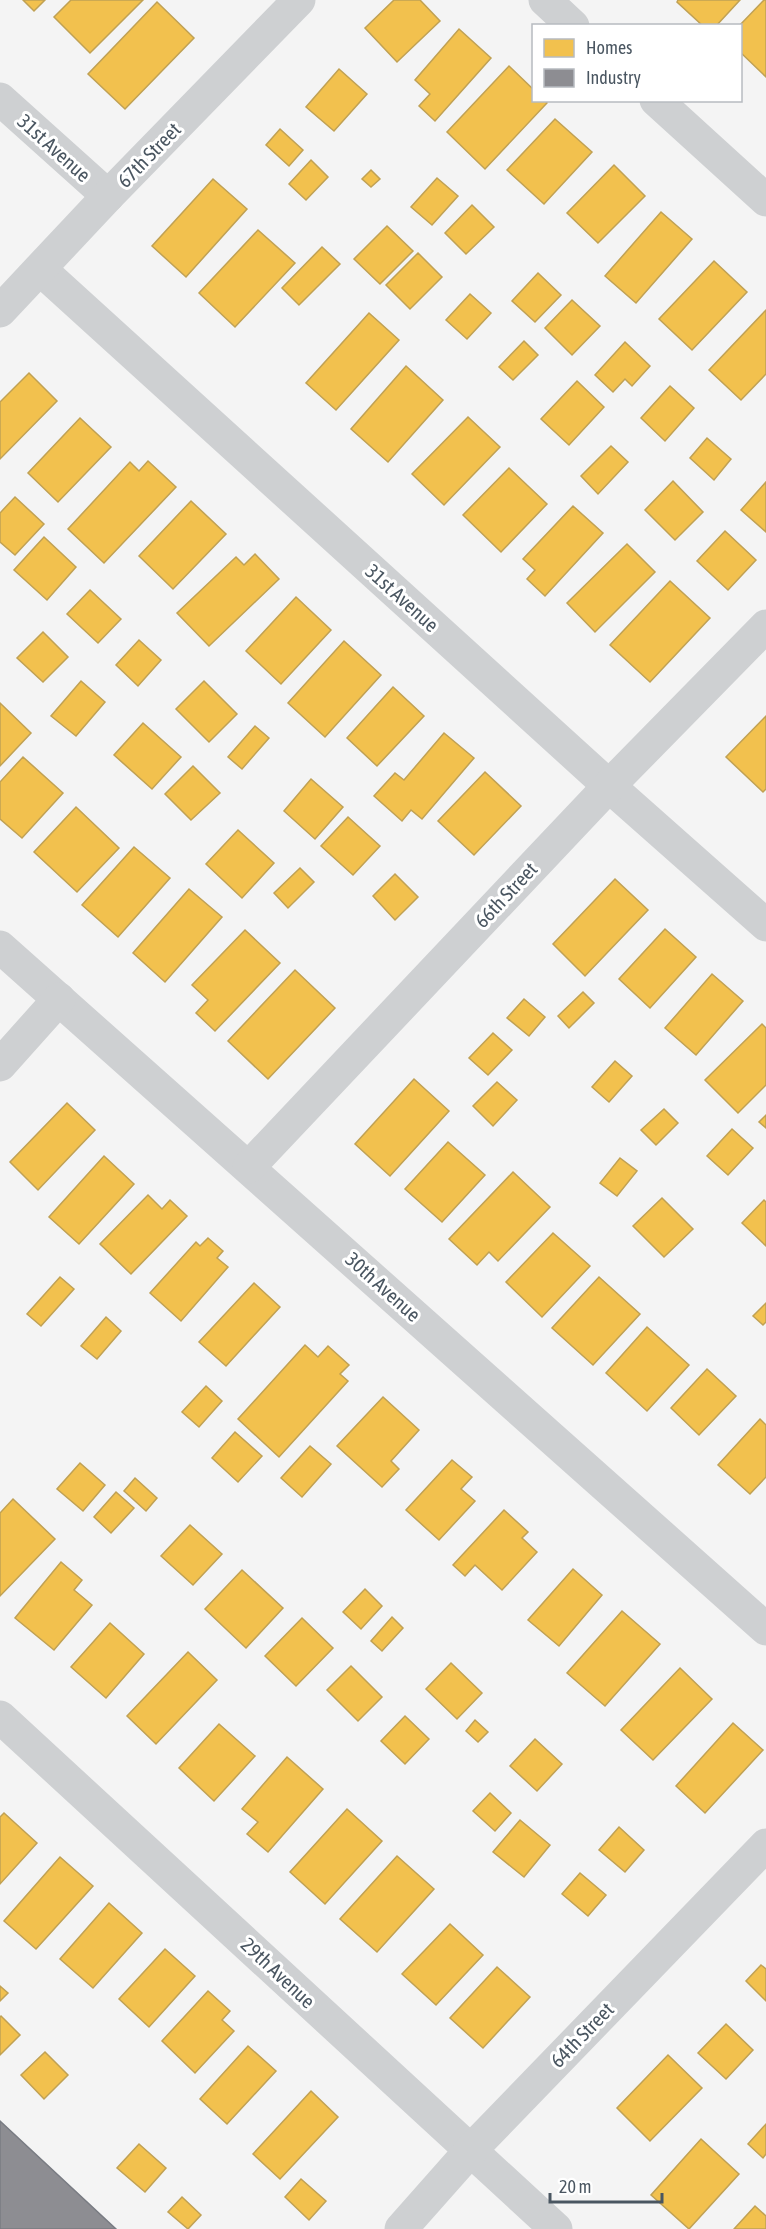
<svg xmlns="http://www.w3.org/2000/svg" width="766" height="2229" font-family="'Asap Condensed',sans-serif">
<style>
.homes{fill:#f2c14e;stroke:#c0a154;stroke-width:1.5}
.industry{fill:#8d8d92;stroke:#797c83;stroke-width:1.5}
.lines{fill:none;stroke-linecap:round;stroke-linejoin:round}
.minor{stroke:#ced0d2;stroke-width:33}
.labels{text-anchor:middle;stroke-width:6;stroke-linejoin:round;paint-order:stroke}
.street-label{font-size:20px;fill:#4a5661;stroke:#fff}
</style>
<rect width="100%" height="100%" fill="#f4f4f4"/>
<g class="homes">
<path d="M23 0H45L34 11Z"/>
<path d="M71 0H143L90 53 54 17Z"/>
<path d="M394 0H420L440 21 397 62 365 28Z"/>
<path d="M678 0H740L716 26H703L677 2Z"/>
<path d="M764 0H766V77L740 52V26H739Z"/>
<path d="M157 2 194 38 125 109 88 74Z"/>
<path d="M459 29 491 58 435 121 419 106 430 94 415 80Z"/>
<path d="M509 66 534 90V100H545L547 103 485 169 447 132Z"/>
<path d="M339 69 367 94 334 131 306 107Z"/>
<path d="M555 119 592 152 544 204 507 170Z"/>
<path d="M280 129 303 150 289 166 266 145Z"/>
<path d="M311 160 328 177 306 200 289 184Z"/>
<path d="M614 165 645 196 598 243 567 213Z"/>
<path d="M371 170 380 179 371 187 362 179Z"/>
<path d="M437 178 458 196 432 225 411 207Z"/>
<path d="M213 179 247 209 186 277 152 246Z"/>
<path d="M472 205 494 227 466 254 445 233Z"/>
<path d="M661 212 692 239 636 303 605 276Z"/>
<path d="M387 226 413 251 380 284 354 259Z"/>
<path d="M258 230 295 263 235 327 199 293Z"/>
<path d="M322 247 340 264 299 305 282 288Z"/>
<path d="M418 253 442 277 410 309 386 285Z"/>
<path d="M714 261 747 292 692 350 659 319Z"/>
<path d="M538 273 561 295 535 322 512 301Z"/>
<path d="M470 294 491 313 467 339 446 320Z"/>
<path d="M572 300 600 326 572 355 545 328Z"/>
<path d="M766 310V374L741 400 709 370Z"/>
<path d="M369 313 399 340 336 410 306 383Z"/>
<path d="M524 341 538 355 513 380 499 367Z"/>
<path d="M625 342 650 366 632 386 625 379 613 392 595 375Z"/>
<path d="M406 366 443 400 388 462 351 429Z"/>
<path d="M29 373 57 401 0 459V402Z"/>
<path d="M577 381 604 407 569 445 541 419Z"/>
<path d="M670 386 694 408 665 441 641 418Z"/>
<path d="M468 417 500 447 444 505 412 474Z"/>
<path d="M80 418 111 447 58 502 28 473Z"/>
<path d="M707 438 731 459 714 480 690 458Z"/>
<path d="M611 446 628 462 598 494 581 476Z"/>
<path d="M148 461 176 487 104 563 68 529 130 462 139 471Z"/>
<path d="M509 468 547 504 501 552 463 515Z"/>
<path d="M673 481 703 512 675 540 645 510Z"/>
<path d="M766 482V532L741 510Z"/>
<path d="M15 497 44 524 15 555 0 542V513Z"/>
<path d="M191 501 226 534 173 589 139 556Z"/>
<path d="M573 506 603 533 545 596 527 579 535 570 523 559Z"/>
<path d="M725 531 756 560 728 590 697 561Z"/>
<path d="M44 537 76 567 47 600 14 570Z"/>
<path d="M627 544 655 572 595 632 567 603Z"/>
<path d="M255 554 279 579 209 646 177 613 236 557 244 565Z"/>
<path d="M670 581 710 618 650 682 610 645Z"/>
<path d="M90 590 121 619 98 643 67 614Z"/>
<path d="M296 597 331 630 281 684 246 651Z"/>
<path d="M43 632 68 657 43 682 17 658Z"/>
<path d="M139 640 161 660 138 686 116 665Z"/>
<path d="M344 641 381 675 325 737 288 703Z"/>
<path d="M81 681 105 702 76 736 51 716Z"/>
<path d="M204 681 237 714 209 742 176 709Z"/>
<path d="M393 687 424 716 377 766 347 738Z"/>
<path d="M0 703 31 733 0 766Z"/>
<path d="M766 716V789L763 792 726 757Z"/>
<path d="M143 723 181 757 152 789 114 755Z"/>
<path d="M255 726 269 738 242 769 228 757Z"/>
<path d="M444 733 474 758 422 819 411 810 402 821 374 796 395 773 404 780Z"/>
<path d="M23 757 63 793 22 838 0 819V782Z"/>
<path d="M193 766 220 793 191 820 165 794Z"/>
<path d="M485 772 521 806 474 855 438 821Z"/>
<path d="M311 779 343 807 315 839 284 811Z"/>
<path d="M76 807 119 848 77 892 34 852Z"/>
<path d="M348 817 380 846 353 875 321 846Z"/>
<path d="M238 830 274 863 242 898 206 864Z"/>
<path d="M134 847 170 878 118 937 82 905Z"/>
<path d="M300 868 314 882 288 908 274 893Z"/>
<path d="M395 874 418 897 395 920 373 896Z"/>
<path d="M615 879 648 910 585 976 553 944Z"/>
<path d="M189 889 222 917 165 982 133 953Z"/>
<path d="M665 929 696 957 650 1008 619 979Z"/>
<path d="M245 930 280 963 215 1031 196 1013 208 1000 192 985Z"/>
<path d="M295 970 335 1008 268 1079 228 1041Z"/>
<path d="M712 974 743 1001 696 1055 665 1028Z"/>
<path d="M583 992 594 1003 569 1028 558 1016Z"/>
<path d="M524 999 545 1017 529 1036 507 1018Z"/>
<path d="M762 1024 766 1028V1085L738 1113 705 1080Z"/>
<path d="M493 1033 512 1050 488 1075 469 1058Z"/>
<path d="M615 1061 632 1076 609 1102 592 1087Z"/>
<path d="M414 1079 449 1111 390 1176 355 1144Z"/>
<path d="M497 1082 517 1100 493 1126 473 1106Z"/>
<path d="M67 1103 95 1130 38 1190 10 1162Z"/>
<path d="M664 1109 678 1123 656 1145 641 1130Z"/>
<path d="M766 1115V1128L759 1122Z"/>
<path d="M732 1129 753 1148 728 1175 707 1156Z"/>
<path d="M448 1142 485 1175 442 1222 405 1189Z"/>
<path d="M104 1156 134 1184 79 1244 49 1217Z"/>
<path d="M620 1158 637 1171 617 1196 600 1183Z"/>
<path d="M513 1172 550 1207 498 1261 489 1252 477 1265 449 1239Z"/>
<path d="M148 1195 162 1209 170 1200 187 1216 131 1274 100 1244Z"/>
<path d="M662 1198 693 1229 664 1257 633 1226Z"/>
<path d="M764 1200 766 1202V1246L742 1223Z"/>
<path d="M553 1233 590 1266 542 1317 506 1282Z"/>
<path d="M208 1238 223 1251 217 1258 228 1267 181 1321 150 1293 196 1242 200 1246Z"/>
<path d="M60 1277 74 1289 41 1326 27 1314Z"/>
<path d="M599 1277 640 1314 593 1365 552 1328Z"/>
<path d="M254 1283 280 1307 226 1366 199 1342Z"/>
<path d="M766 1303V1322L763 1325 753 1316Z"/>
<path d="M106 1317 121 1331 97 1359 81 1346Z"/>
<path d="M647 1327 689 1365 647 1411 606 1373Z"/>
<path d="M305 1345 318 1357 328 1346 349 1365 340 1374 348 1381 279 1457 238 1419Z"/>
<path d="M707 1369 736 1396 699 1435 671 1408Z"/>
<path d="M206 1386 222 1401 199 1427 182 1412Z"/>
<path d="M383 1397 419 1430 391 1461 399 1469 382 1487 337 1446Z"/>
<path d="M760 1419 766 1425V1477L750 1494 718 1465Z"/>
<path d="M235 1432 262 1456 238 1482 212 1458Z"/>
<path d="M310 1446 331 1464 302 1497 281 1478Z"/>
<path d="M452 1460 472 1477 461 1489 475 1501 439 1540 406 1510Z"/>
<path d="M80 1463 105 1485 83 1511 57 1489Z"/>
<path d="M135 1478 157 1498 146 1511 124 1491Z"/>
<path d="M116 1492 134 1508 111 1533 94 1517Z"/>
<path d="M13 1499 55 1539 0 1596V1513Z"/>
<path d="M504 1510 528 1532 522 1538 537 1552 502 1590 475 1565 465 1576 453 1565Z"/>
<path d="M190 1525 222 1554 193 1585 161 1556Z"/>
<path d="M61 1562 82 1580 74 1590 92 1605 54 1650 15 1618Z"/>
<path d="M573 1569 602 1595 559 1646 528 1620Z"/>
<path d="M242 1570 283 1608 246 1648 205 1609Z"/>
<path d="M365 1589 382 1606 361 1629 343 1612Z"/>
<path d="M622 1611 660 1644 605 1706 567 1673Z"/>
<path d="M392 1617 403 1628 382 1651 371 1641Z"/>
<path d="M302 1618 333 1648 296 1686 265 1656Z"/>
<path d="M110 1623 144 1654 106 1698 71 1667Z"/>
<path d="M188 1652 217 1680 156 1744 127 1716Z"/>
<path d="M451 1663 482 1693 457 1719 426 1689Z"/>
<path d="M351 1666 382 1697 358 1721 327 1690Z"/>
<path d="M680 1668 712 1699 653 1760 621 1730Z"/>
<path d="M405 1716 429 1739 405 1764 381 1741Z"/>
<path d="M475 1720 488 1732 478 1742 466 1731Z"/>
<path d="M733 1723 763 1750 705 1813 676 1786Z"/>
<path d="M219 1724 255 1756 214 1801 179 1768Z"/>
<path d="M535 1739 562 1764 537 1791 510 1766Z"/>
<path d="M287 1757 323 1789 268 1852 247 1834 258 1822 242 1809Z"/>
<path d="M490 1793 511 1813 495 1831 473 1811Z"/>
<path d="M347 1809 382 1841 325 1904 290 1872Z"/>
<path d="M4 1813 37 1843 0 1884V1817Z"/>
<path d="M520 1820 550 1845 524 1877 493 1852Z"/>
<path d="M619 1827 644 1850 625 1872 599 1850Z"/>
<path d="M397 1856 434 1889 377 1952 340 1919Z"/>
<path d="M60 1857 93 1886 36 1949 4 1921Z"/>
<path d="M580 1873 606 1895 588 1916 562 1894Z"/>
<path d="M109 1903 142 1933 93 1988 60 1959Z"/>
<path d="M450 1924 483 1955 436 2005 402 1974Z"/>
<path d="M165 1949 195 1976 149 2027 119 1999Z"/>
<path d="M761 1965 766 1969V2001L746 1981Z"/>
<path d="M497 1967 530 1997 483 2048 450 2018Z"/>
<path d="M0 1986 8 1993 0 2001Z"/>
<path d="M208 1991 230 2011 222 2020 234 2031 195 2073 162 2041Z"/>
<path d="M1 2016 20 2035 0 2055V2017Z"/>
<path d="M726 2024 753 2050 726 2079 698 2053Z"/>
<path d="M248 2046 276 2071 227 2124 200 2099Z"/>
<path d="M45 2052 68 2075 44 2099 21 2075Z"/>
<path d="M668 2055 702 2088 650 2141 617 2108Z"/>
<path d="M311 2091 338 2117 280 2179 253 2154Z"/>
<path d="M766 2124V2154L763 2158 748 2144Z"/>
<path d="M701 2139 739 2174 689 2229 651 2195Z"/>
<path d="M139 2144 166 2168 145 2192 117 2168Z"/>
<path d="M301 2179 326 2201 309 2220 285 2197Z"/>
<path d="M182 2197 201 2215 188 2229 168 2212Z"/>
<path d="M755 2206 766 2216V2229H734Z"/>
</g>
<path class="industry" d="M0 2121 116 2229H0Z"/>
<g class="lines">
<g class="minor">
<path d="M545 0 573 26"/>
<path d="M0 99 108 196"/>
<path d="M656 100 766 200"/>
<path d="M40 269 609 786 766 925"/>
<path d="M0 311 108 196 299 0"/>
<path d="M0 947 766 1629"/>
<path d="M0 1065 59 999"/>
<path d="M249 1167 609 786 766 626"/>
<path d="M0 1717 556 2229"/>
<path d="M401 2229 470 2151 766 1845"/>
</g>
</g>
<g class="labels">
<g class="street-label">
<text transform="translate(54 148) rotate(42)" y="7">31st Avenue</text>
<text transform="translate(149 155) rotate(-46)" y="7">67th Street</text>
<text transform="translate(402 598) rotate(42)" y="7">31st Avenue</text>
<text transform="translate(506 895) rotate(-47)" y="7">66th Street</text>
<text transform="translate(383 1287) rotate(42)" y="7">30th Avenue</text>
<text transform="translate(278 1973) rotate(43)" y="7">29th Avenue</text>
<text transform="translate(582 2035) rotate(-46)" y="7">64th Street</text>
</g>
</g>
<rect x="532" y="24" width="210" height="78" fill="#ffffff" stroke="#b7bbc0" stroke-width="1.5"/>
<rect x="544" y="39" width="30" height="18" fill="#f2c14e" stroke="#b7bbc0" stroke-width="1.5"/>
<text x="586" y="54" font-size="18" fill="#4a5661">Homes</text>
<rect x="544" y="69" width="30" height="18" fill="#8d8d92" stroke="#b7bbc0" stroke-width="1.5"/>
<text x="586" y="84" font-size="18" fill="#4a5661">Industry</text>
<path d="M550 2193v9h112v-9" fill="none" stroke="#4a5661" stroke-width="3"/>
<text x="559" y="2193" font-size="18" fill="#4a5661" stroke="#ffffff" stroke-width="4.5" paint-order="stroke">20 m</text>
</svg>
